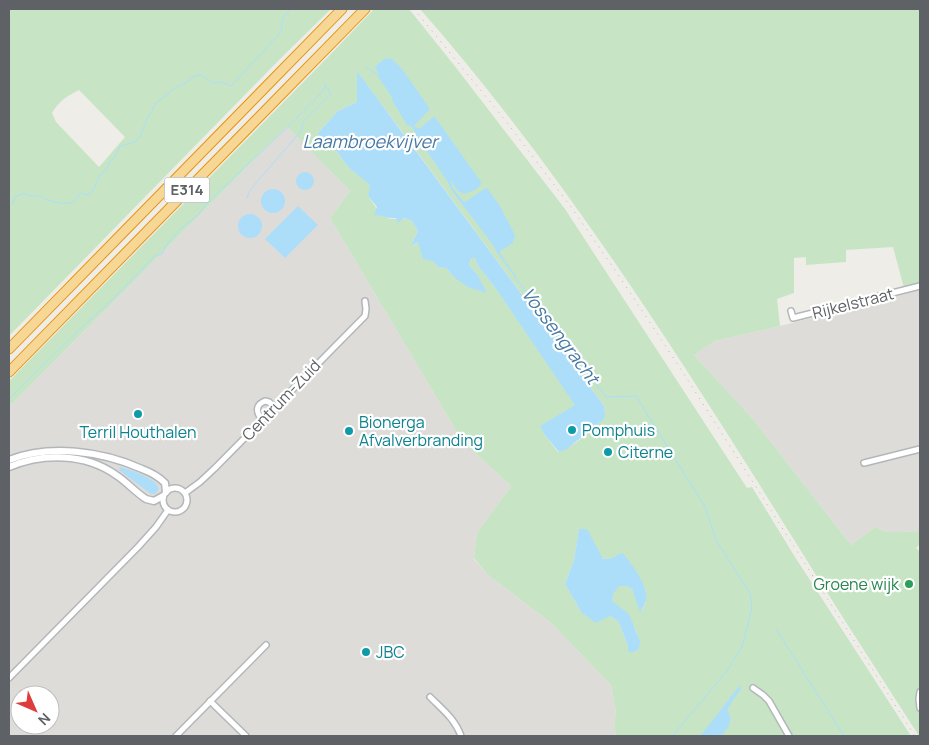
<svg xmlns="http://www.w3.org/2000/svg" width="929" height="745" font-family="Manrope,sans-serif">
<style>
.industrial{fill:#dedcd9;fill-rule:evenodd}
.green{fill:#c7e5c5;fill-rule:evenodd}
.water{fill:#acdefa}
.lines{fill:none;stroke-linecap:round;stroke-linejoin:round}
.stream{stroke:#acdefa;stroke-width:1}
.minor-casing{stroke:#b4b7ba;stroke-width:8}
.tertiary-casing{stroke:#b4b7ba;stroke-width:9}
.motorway-casing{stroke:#e7940e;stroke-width:11}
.minor{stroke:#fff;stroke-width:5}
.tertiary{stroke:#fff;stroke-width:6}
.motorway{stroke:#f7d796;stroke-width:9}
.rail{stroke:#b4b5b6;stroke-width:1;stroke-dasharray:1 6;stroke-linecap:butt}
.culture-dot{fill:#0f9aa8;stroke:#fff;stroke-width:2}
.leisure-dot{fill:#2e9e5b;stroke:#fff;stroke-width:2}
.labels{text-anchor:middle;stroke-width:4.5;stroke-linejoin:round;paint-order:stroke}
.shield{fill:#fff;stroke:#8e9194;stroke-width:1}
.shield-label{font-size:15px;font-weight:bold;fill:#5e6266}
.street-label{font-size:16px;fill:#5e6266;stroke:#fff}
.culture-label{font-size:16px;fill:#0d838f;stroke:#fff;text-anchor:start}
.leisure-label{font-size:16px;fill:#27864d;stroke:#fff;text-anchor:end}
.water-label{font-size:18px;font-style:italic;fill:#467aa3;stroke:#fff}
</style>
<rect width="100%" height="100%" fill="#efede7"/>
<g class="industrial">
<path d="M287 127 350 191 330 218 463 442 511 486 477 533 474 559 487 574 550 622 611 685 616 713 614 724 616 736H9V407ZM20 695H50V725H20Z"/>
<path d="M920 290V531L905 532H886L875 527 851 545 753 419 694 355 715 341 780 326Z"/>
</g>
<g class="green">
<path d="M9 9H331L280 59 9 336ZM79 90 125 137 99 167 56 122 52 113C59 101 67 96 79 90Z"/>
<path d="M374 9H409L454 65 565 209 747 488 752 487 795 557 911 736H616L614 724 616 713 611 685 550 622 487 574 474 558 477 533 511 486 463 442 330 218 350 191 287 127 9 407V381L329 56ZM357 72 398 126 604 406 605 413C593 428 577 446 558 452L544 434 576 405 494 286 478 266 475 258H471L469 265 477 274 455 278 446 268 438 267 418 242 413 246V241L418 231 412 221C403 217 401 219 392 219 381 218 374 204 368 196L371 185 348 167 335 149 317 134 338 111 357 102ZM579 530 603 559 614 558 618 554 646 591V602L641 611 632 589 626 586H618L614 593 612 601 634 626 637 633 628 651V646L618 621 610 616 581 612 565 584 574 560Z"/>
<path d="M420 9H920V283L904 288 893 247 846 250V262L806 265V257L794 258V293L777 299 780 326 715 341 694 355 753 419 851 545 875 527 886 532H905L919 531 920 532V544L916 548 920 552V736H919C871 661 823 587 776 511 667 337 556 164 420 9Z"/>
</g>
<g class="water">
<path d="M391 58 402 69 430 109 414 126 419 129 433 117H435L481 182V185L475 190 464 194 458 191 451 181 452 187 464 202 467 201 484 189 487 188 500 206 515 235 513 243 499 252 516 276 515 277 496 251 493 245 450 188 448 182 415 134 413 127 407 125 392 100V97L378 77 379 74 375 67 384 59Z"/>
<path d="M357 71 604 406 605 413 604 419 567 449 559 452 544 434 540 426 575 405 494 286 478 266 475 258H471L469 265 477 274 487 293 468 287 455 278 446 268 438 267 433 261 423 259 418 242 412 246 413 241 418 231 412 221 404 218 398 223 396 218C388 219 382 215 374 215L377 207 368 196 370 185 348 167 335 149 317 134 338 111 357 102Z"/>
<circle cx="305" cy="181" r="9"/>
<circle cx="273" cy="201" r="12"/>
<path d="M298 206 318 225 285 258 265 239Z"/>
<circle cx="250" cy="226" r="12"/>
<path d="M120 467C131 470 156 478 159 489L155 494H151L119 470Z"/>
<path d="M579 529H587L603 559 613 558 618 554 623 553C631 564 650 587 646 601 645 604 642 609 640 612L632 589 626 586H619L614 593 612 601 629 614 640 641 639 649 631 653 628 651V646L618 621 610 616 596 623 581 612 565 584 574 560Z"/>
<path d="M740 686 741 689 733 700 727 710C734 720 729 728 721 736H700L723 707 736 690Z"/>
</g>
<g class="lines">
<g class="stream">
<path d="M366 67 378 75"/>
<path d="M206 79 213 83 222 82 231 86 281 32 283 17 291 9"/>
<path d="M247 198 250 190 301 131 303 122 331 94 324 83"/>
<path d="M9 206 12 204 15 197 24 193 30 196H41C45 200 50 201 56 202 68 205 75 204 80 193L87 195 92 192 100 175 106 170 110 162 116 155 120 146 135 142 141 135 147 118 151 113 155 104 176 87 182 85 195 76 201 75 205 78"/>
<path d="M515 277 606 397 636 396 705 507 717 542 750 593 752 608 742 647 727 671 672 736"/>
<path d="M9 399 81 328 112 300 155 256 162 254 166 246 178 231 199 214 206 204 294 121 322 92 326 86"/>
<path d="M776 629 844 736"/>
</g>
<g class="minor-casing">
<g id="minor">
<path d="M791 311 793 318 920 286"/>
<path d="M262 420C256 412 255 405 265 401L269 402 275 407"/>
<path d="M864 463 920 449"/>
<circle cx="175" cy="500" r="12"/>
<path d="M185 493 200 482 215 468 365 316 366 309 365 301"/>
<path d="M9 678 138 547 156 527 168 510"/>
<path d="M753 688 763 695 769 701 789 736"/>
<path d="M920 692 919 699 920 708"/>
<path d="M430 697C443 710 455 719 461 736"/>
<path d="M210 701 246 736"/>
<path d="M176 736 266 645"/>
</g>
</g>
<g class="tertiary-casing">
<g id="tertiary">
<path d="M9 460C50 444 102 451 142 469 150 472 158 476 165 483L166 492"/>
<path d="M9 467C43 453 85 453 116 475 127 482 135 492 146 499L154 501 163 496"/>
</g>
</g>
<g class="motorway-casing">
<g id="motorway">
<path d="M9 349 342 9"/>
<path d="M9 372 365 9"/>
</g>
</g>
<use href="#minor" class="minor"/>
<use href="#tertiary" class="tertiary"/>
<use href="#motorway" class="motorway"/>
<path class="rail" d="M414 9 505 120 571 207 613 267 682 371 915 736"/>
</g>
<g class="culture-dot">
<circle cx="138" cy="414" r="5"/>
<circle cx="572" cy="430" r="5"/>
<circle cx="349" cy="431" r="5"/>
<circle cx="608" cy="452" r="5"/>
<circle cx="366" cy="652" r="5"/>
</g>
<circle class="leisure-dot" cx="909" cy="584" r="5"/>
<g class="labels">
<rect class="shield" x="164.5" y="177.5" width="45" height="25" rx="4"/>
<g class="shield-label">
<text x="187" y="195">E314</text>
</g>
<g class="street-label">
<text transform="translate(853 303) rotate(-14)" y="6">Rijkelstraat</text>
<text transform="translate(281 400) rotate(-46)" y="6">Centrum-Zuid</text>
</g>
<g class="culture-label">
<text x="359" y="428">Bionerga<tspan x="359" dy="18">Afvalverbranding</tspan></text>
<text x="582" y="436">Pomphuis</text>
<text x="138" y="438" text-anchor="middle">Terril Houthalen</text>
<text x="618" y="458">Citerne</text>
<text x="376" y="658">JBC</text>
</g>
<g class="leisure-label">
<text x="899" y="590">Groene wijk</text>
</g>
<g class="water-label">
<text x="370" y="148">Laambroekvijver</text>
<text transform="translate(560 336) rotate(53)" y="6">Vossengracht</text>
</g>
</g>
<rect width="929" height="745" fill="none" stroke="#5e6266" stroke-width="20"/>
<g transform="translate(35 710) rotate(135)"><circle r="24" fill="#ffffff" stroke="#bfc0c2"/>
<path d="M0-4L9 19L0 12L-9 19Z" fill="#df3d3d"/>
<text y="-8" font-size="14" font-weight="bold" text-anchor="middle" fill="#5e6266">N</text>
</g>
</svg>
